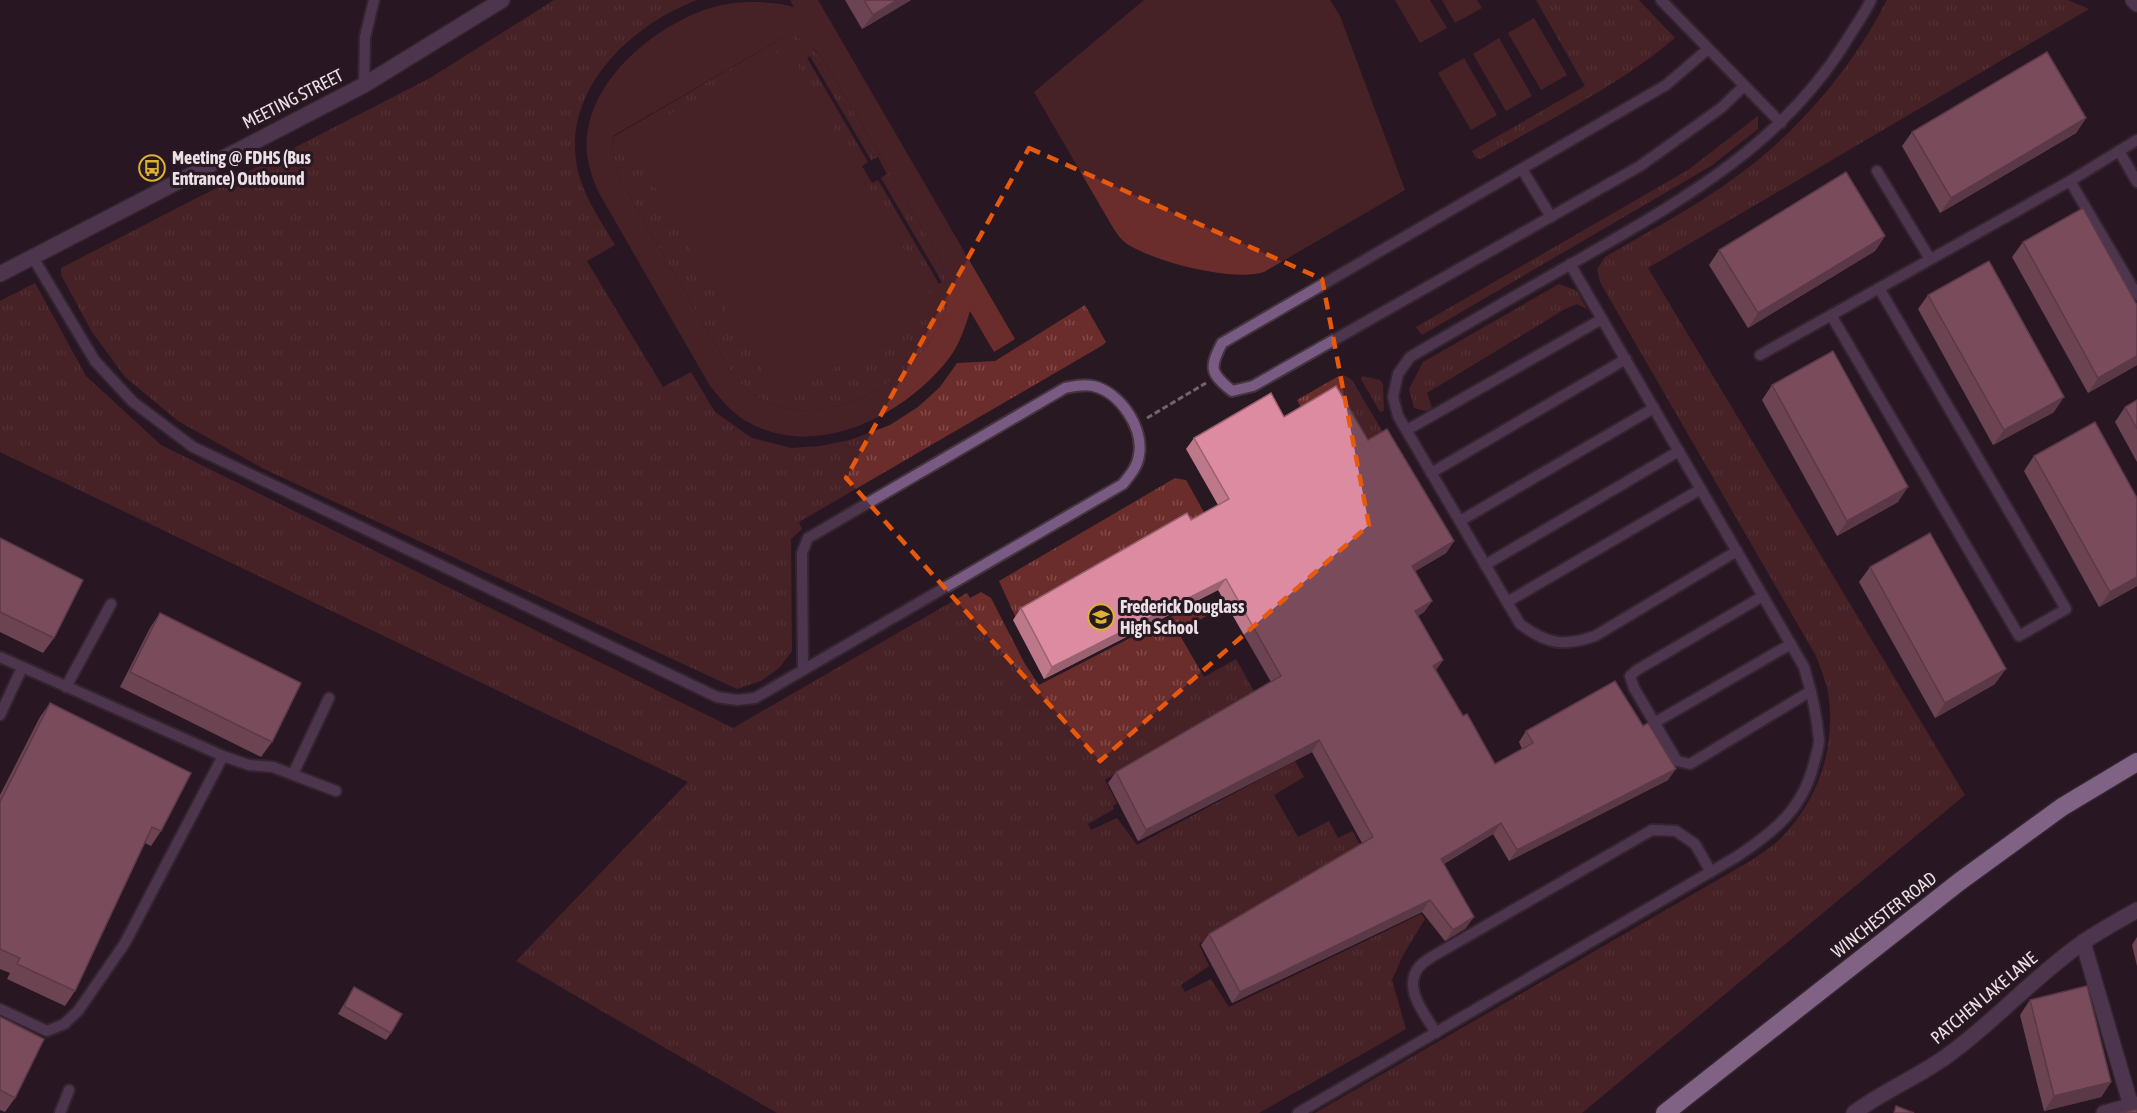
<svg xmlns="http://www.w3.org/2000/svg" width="2137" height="1113" font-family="'Asap Condensed',sans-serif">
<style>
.grass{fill:url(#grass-tufts);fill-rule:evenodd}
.pitch{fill:#6b2d2b;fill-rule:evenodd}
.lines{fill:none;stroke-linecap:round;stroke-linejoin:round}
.lane-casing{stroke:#43343e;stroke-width:14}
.street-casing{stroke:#43343e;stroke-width:18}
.highway-casing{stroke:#43343e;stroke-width:21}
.path{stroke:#72636c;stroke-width:3;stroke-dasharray:6 3;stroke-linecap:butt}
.lane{stroke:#795a82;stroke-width:10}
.street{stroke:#795a82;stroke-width:15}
.highway{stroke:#ecbcfa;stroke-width:18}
.wall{fill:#bd788a}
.shaded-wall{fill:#9a6171}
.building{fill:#dc8ba1;stroke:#9a6171;stroke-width:1.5}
.marked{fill:none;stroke:#e8590c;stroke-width:4.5;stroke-dasharray:12 8;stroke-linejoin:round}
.labels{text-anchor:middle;stroke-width:6;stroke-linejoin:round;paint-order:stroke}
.street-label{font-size:18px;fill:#ece0e7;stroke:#281822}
.poi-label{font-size:18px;font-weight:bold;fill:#ece0e7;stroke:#281822;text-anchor:start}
</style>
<defs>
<pattern id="grass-tufts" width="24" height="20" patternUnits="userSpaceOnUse" patternTransform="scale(1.5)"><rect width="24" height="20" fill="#6b2d2b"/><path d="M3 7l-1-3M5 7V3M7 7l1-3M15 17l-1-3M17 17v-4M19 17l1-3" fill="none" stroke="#804b4a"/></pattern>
</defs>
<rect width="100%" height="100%" fill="#281822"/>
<g class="grass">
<path d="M554 0H697C628 26 557 95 579 175 586 200 602 223 615 245L587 261 588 263 663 387 691 372 715 412 752 438 791 448 820 446 850 440 890 425 918 407 940 387 957 363 995 361 1085 305 1106 342 1103 345 799 522 802 529 791 539 792 651 779 668 761 681 737 689 264 469 178 421 125 377 92 332 61 275V268L430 78Z"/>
<path d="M1536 0H1639L1675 38C1617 87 1546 121 1481 159L1476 158 1472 151 1585 86Z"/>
<path d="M1887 0H2068L2089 9 1648 268 1965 795 1582 1113H1315L1752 860C1760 854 1770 848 1778 841 1816 804 1835 753 1829 700 1828 685 1821 670 1816 656L1600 282 1597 269 1605 257C1649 231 1696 207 1737 176 1799 131 1852 68 1887 0Z"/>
<path d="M791 33C805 40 815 50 825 62L940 258C944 272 948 288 947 303 944 322 933 337 922 351 878 407 784 439 733 375L619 178 612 149 613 137ZM810 56 871 160 878 157 887 174 881 178 942 282 939 284 878 180 872 183 862 166 868 162 807 58Z"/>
<path d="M1758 116V129L1711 166 1422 335 1416 327 1688 170Z"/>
<path d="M35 283 86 376 161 445 733 728 967 593 970 598 981 592 991 598 1025 664 1039 685 1202 601 1210 614 1178 632 1204 677 1236 659 1255 693 1105 780 1117 803 1113 806 1114 809 1088 824 1091 830 1117 818 1137 845 1295 761 1304 777 1274 795 1298 837 1329 821 1338 838 1352 831 1361 846 1199 944 1209 966 1181 985 1185 992 1211 979 1229 1007 1421 914 1425 919 1403 955 1392 980 1406 1029 1259 1113H777L516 961 688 782 0 452V301Z"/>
<path d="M1559 284 1577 291 1587 309 1577 304 1565 309 1427 393 1432 408 1426 411 1414 408 1409 389 1423 362Z"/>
<path d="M1344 375 1352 380 1384 434 1359 450 1302 409 1297 400 1337 377Z"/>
<path d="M1362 376 1380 380 1383 384 1384 411 1380 412 1361 379Z"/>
<path d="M1175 478 1186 480 1205 514 1016 618 999 581Z"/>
</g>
<g class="pitch">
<path d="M790 0H818L1015 339 994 352 970 311C965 327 960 343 950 357 906 415 816 462 746 421 731 412 721 399 710 386L599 193C593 180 589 168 587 154 581 87 648 31 704 10 732 0 765 0 794 7ZM791 33 816 51 825 62 940 258C944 272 948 288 947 303 944 321 933 337 922 351 878 407 784 439 733 375L619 178 612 149 613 136Z"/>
<path d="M1144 0H1330L1340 16 1405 190 1264 272C1232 282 1155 262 1127 244 1120 239 1116 232 1112 226L1034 92Z"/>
<path d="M1395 0H1430L1447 28 1420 43Z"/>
<path d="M1442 0H1477L1482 8 1455 23Z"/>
<path d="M1534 18 1567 75 1541 90 1508 33Z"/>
<path d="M1499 38 1532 96 1506 111 1473 54Z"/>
<path d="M787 47 938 308 779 400 627 139Z"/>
<path d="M1464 58 1497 115 1471 130 1438 73Z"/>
</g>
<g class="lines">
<g class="lane-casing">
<g id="lane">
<path d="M1661 0 1781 123"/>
<path d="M1708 49 1666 85 1222 343C1209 368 1210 373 1232 391L1253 386 1640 166 1721 108 1744 86"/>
<path d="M364 85 365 37 374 0"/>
<path d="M2119 151 2137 182"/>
<path d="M1522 169 1551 217"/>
<path d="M1877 171 1930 259"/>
<path d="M2070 181 2137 140"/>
<path d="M32 256 95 361 133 402 193 447 717 697 737 700 755 698 1123 484C1130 475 1138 466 1139 455 1144 428 1120 392 1093 386 1084 384 1075 386 1065 388L808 538 802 553 803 669"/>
<path d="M1831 315 2019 636 2066 609 1879 288"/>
<path d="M1760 355 2070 181 2137 295"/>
<path d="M1407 430 1602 319"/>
<path d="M1431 473 1626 359"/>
<path d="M1460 521 1654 408"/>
<path d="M1737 551 1595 636C1563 647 1547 644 1520 624L1398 416 1393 397 1398 374 1410 357C1467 324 1523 291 1580 259 1682 200 1780 146 1845 43 1853 29 1864 15 1871 0"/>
<path d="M1485 565 1679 451"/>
<path d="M1763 596 1637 670 1630 676 1634 688 1677 761 1690 764 1811 691"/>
<path d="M1507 602 1701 489"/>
<path d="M0 657 223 756 249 765 273 767 336 791"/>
<path d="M66 687 111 604"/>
<path d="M0 715 22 668"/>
<path d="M1654 723 1791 644"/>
<path d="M293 774 329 698"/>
<path d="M0 1009 47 1031 64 1024 78 1011 125 943 223 756"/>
<path d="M1436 1033C1425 1014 1402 988 1419 967 1423 962 1430 958 1435 955L1652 830 1676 831 1695 844 1711 872"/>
<path d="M60 1113 69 1090"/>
<path d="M1298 1113 1736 857C1774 832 1803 809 1814 763 1816 756 1819 747 1819 740 1817 716 1811 690 1804 667L1570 264"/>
</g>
</g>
<g class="street-casing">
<g id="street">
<path d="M2133 0 2137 4"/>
<path d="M0 274 364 85 502 0"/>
<path d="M2083 942 2131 1106"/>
<path d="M1854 1113C1884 1090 1921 1076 1951 1053 1997 1019 2035 976 2082 943 2099 931 2118 921 2137 910"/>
<path d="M2104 1113 2137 1104"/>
</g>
</g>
<g class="highway-casing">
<path id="highway" d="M1665 1113 1959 882 2062 807 2137 762"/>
</g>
<path class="path" d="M1147 418 1206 383"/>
<use href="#lane" class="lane"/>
<use href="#street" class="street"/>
<use href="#highway" class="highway"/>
</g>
<g class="wall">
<path d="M845 0H911L862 29Z"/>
<path d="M2086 118 2076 133 1940 213 1902 146 1912 132Z"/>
<path d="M1885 236 1875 251 1748 328 1709 265 1719 250Z"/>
<path d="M2023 242 2137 365 2088 393 2012 257Z"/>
<path d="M1928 295 2054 412 1993 445 1918 309Z"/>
<path d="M1772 385 1898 502 1837 536 1762 400Z"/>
<path d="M2137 400V462L2115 422 2125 407Z"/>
<path d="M1284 417 1368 440 1454 541 1446 553 1415 571 1432 601 1424 612 1418 616 1443 660 1436 670 1463 716 1495 764 1522 749 1519 742 1526 731 1668 780 1509 861 1493 834 1444 864 1466 928 1445 941 1422 912 1232 1003 1201 945 1209 934 1362 843 1312 752 1138 841 1108 783 1116 772 1271 682 1218 590 1044 679 1013 620 1021 608 1191 520 1218 505 1186 449 1194 438Z"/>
<path d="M2034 456 2137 498V586L2099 607 2024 471Z"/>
<path d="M0 538 54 638 43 653 0 632Z"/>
<path d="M1870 567 1995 684 1935 718 1859 582Z"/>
<path d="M160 613 272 742 261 757 120 687 150 628Z"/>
<path d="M50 703 161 831 151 846 145 843 75 991 65 1006 7 979 10 973 0 969V795L40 717Z"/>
<path d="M2137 937V966L2132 945Z"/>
<path d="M354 987 391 1033 386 1040 338 1014Z"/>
<path d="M2030 1000 2111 1082 2101 1097 2044 1111 2020 1015Z"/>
<path d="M0 1017 15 1098 5 1112 0 1110Z"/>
</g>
<g class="shaded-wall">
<path d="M897 0H911L862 29 873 15Z"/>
<path d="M2086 118 2076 133 1940 213 1951 198Z"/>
<path d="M1885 236 1875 251 1748 328 1758 313Z"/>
<path d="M2137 356V365L2088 393 2098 378Z"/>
<path d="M2064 397 2054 412 1993 445 2004 430Z"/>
<path d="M1908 487 1898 502 1837 536 1847 521Z"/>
<path d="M1454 541 1446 553 1404 578 1412 566Z"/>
<path d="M2137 577V586L2099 607 2110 592Z"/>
<path d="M1226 579 1218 590 1044 679 1052 667Z"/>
<path d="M1432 601 1424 612 1407 622 1415 611Z"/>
<path d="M1443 660 1435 671 1433 666Z"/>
<path d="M2006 669 1995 684 1935 718 1945 703Z"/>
<path d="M1319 740 1312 752 1138 841 1146 830Z"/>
<path d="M1676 769 1668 780 1509 861 1517 850Z"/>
<path d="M1501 823 1493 834 1433 870 1441 859Z"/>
<path d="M1430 900 1422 912 1232 1003 1240 992Z"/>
<path d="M1474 917 1466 928 1445 941 1453 930Z"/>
<path d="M2111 1082 2101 1097 2044 1111 2054 1096Z"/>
</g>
<g class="building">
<path d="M864 0H897L873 15Z"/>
<path d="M2047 52 2086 118 1951 198 1912 132Z"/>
<path d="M1846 172 1885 236 1758 313 1719 250Z"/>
<path d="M2083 208 2137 305V356L2098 378 2023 242Z"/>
<path d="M1989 261 2064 397 2004 430 1928 295Z"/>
<path d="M1833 351 1908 487 1847 521 1772 385Z"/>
<path d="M1336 386 1368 440 1387 429 1454 541 1412 566 1432 601 1415 611 1443 660 1433 666 1463 716 1467 714 1495 764 1533 743 1526 731 1615 681 1643 726 1648 723 1676 769 1517 850 1501 823 1441 859 1474 917 1453 930 1430 900 1240 992 1209 934 1373 837 1319 740 1146 830 1116 772 1281 676 1226 579 1052 667 1021 608 1187 513 1191 520 1229 499 1194 438 1271 393 1284 417Z"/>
<path d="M2137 400V429L2125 407Z"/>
<path d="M2095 422 2137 498V577L2110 592 2034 456Z"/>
<path d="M1930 533 2006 669 1945 703 1870 567Z"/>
<path d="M0 538 83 580 54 638 0 612Z"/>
<path d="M160 613 301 683 272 742 130 672Z"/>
<path d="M50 703 191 773 161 831 152 827 75 991 17 964 20 958 0 949V802Z"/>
<path d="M2087 986 2111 1082 2054 1096 2030 1000Z"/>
<path d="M354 987 402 1014 391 1033 344 1006Z"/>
<path d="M0 1017 44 1039 15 1098 0 1090Z"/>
<path d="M1896 1106 1914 1113H1894Z"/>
<path d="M2137 1109V1113H2120Z"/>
</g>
<path d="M0 0H2137V1113H0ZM1029 148 1322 279 1369 525 1100 761 846 478Z" fill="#281822" fill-opacity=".55" fill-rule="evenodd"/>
<path class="marked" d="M1029 148 1322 279 1369 525 1100 761 846 478Z"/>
<defs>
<g id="bus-ring" transform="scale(1.35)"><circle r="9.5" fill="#281822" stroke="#dbb233" stroke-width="1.5"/><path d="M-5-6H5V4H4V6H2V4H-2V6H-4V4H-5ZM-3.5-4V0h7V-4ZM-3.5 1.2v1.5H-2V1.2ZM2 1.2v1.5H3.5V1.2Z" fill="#dbb233"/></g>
<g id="school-ring" transform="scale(1.35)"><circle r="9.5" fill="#281822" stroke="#dbb233" stroke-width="1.5"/><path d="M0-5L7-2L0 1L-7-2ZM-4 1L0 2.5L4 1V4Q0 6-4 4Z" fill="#dbb233"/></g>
</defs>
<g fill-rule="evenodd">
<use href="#bus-ring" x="152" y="168"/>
<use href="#school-ring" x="1101" y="617"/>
</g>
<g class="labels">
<g class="street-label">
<text transform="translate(293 99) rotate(-27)" y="6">MEETING STREET</text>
<text transform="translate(1884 915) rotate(-38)" y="6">WINCHESTER ROAD</text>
<text transform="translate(1984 998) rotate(-40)" y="6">PATCHEN LAKE LANE</text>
</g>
<g class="poi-label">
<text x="172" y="164">Meeting @ FDHS (Bus<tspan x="172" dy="21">Entrance) Outbound</tspan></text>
<text x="1120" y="613">Frederick Douglass<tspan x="1120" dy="21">High School</tspan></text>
</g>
</g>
</svg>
